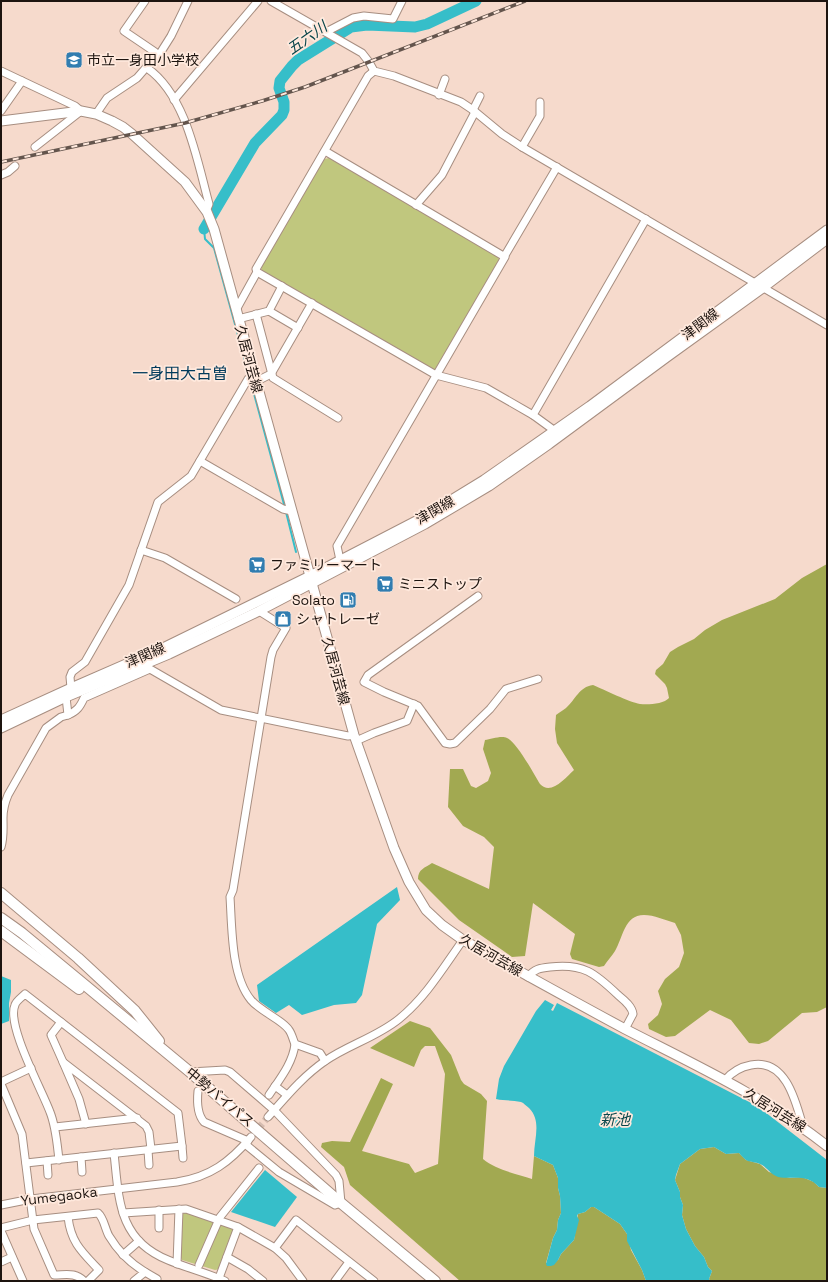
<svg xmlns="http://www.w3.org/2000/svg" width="828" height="1282" font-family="'Space Grotesk','Noto Sans JP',sans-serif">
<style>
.green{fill:#c0c77e}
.forest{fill:#a2a951}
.water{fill:#36bec9}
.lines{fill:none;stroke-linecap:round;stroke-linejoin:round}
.stream{stroke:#36bec9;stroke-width:2}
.river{stroke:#36bec9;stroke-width:11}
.minor-tunnel{stroke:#d5bcb0;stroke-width:7;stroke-dasharray:7 3.5;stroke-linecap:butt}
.minor-casing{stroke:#a78e81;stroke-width:9}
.major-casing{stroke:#a78e81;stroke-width:11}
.highway-casing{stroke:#a78e81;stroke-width:12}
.minor{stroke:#fff;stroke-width:7}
.major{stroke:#fff;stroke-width:9}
.highway{stroke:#fff;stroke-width:10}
.rail-casing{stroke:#64554d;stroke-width:3.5}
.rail{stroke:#ffe9dd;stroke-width:2;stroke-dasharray:6;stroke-linecap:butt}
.labels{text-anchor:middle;stroke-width:3.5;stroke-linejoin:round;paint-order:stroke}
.poi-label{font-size:14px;fill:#1d140f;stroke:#ffe9dd;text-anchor:start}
.street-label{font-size:14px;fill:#1d140f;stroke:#ffe9dd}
.water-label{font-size:15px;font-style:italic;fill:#09454a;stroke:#ffe9dd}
.quarter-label{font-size:16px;fill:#003a5b;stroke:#ffe9dd}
</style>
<rect width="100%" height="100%" fill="#f6dacc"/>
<g class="green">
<path d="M329 158 498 256 499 260 435 370H434L262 271 261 267 324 159Z"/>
<path d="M185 1212 231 1227 233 1232 220 1269 215 1270 182 1260 180 1256 182 1215Z"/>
</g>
<g class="forest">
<path d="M827 564V1007L817 1012 802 1013 768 1041 759 1044 749 1043 731 1020 710 1010 675 1036 666 1037 649 1029 648 1024 658 1015 662 1004 658 991 665 979 679 967 684 953 681 935 675 923C665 920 654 915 644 915 624 915 623 938 615 951 612 956 607 961 604 966L599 967 572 959 570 954 575 934 533 903 525 956 512 957 459 920 418 879C418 869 425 868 432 863L489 889 494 847 484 837 463 826 448 807 450 769H463L471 786 476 788 488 781 491 773 483 749 485 740C491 739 502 735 507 738 516 741 534 774 540 784 551 796 565 778 574 770L557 743 555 729 556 715C559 713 563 710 566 708 576 699 579 687 593 685 605 690 629 702 640 704 648 705 664 704 669 698L667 688 665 684 655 674 656 670 663 664 670 652 678 647 694 639 705 630 722 620 775 599 802 578Z"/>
<path d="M410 1021 430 1028 451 1055 461 1080 464 1084 481 1094 487 1101 483 1159C496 1170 517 1174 532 1179L534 1156 553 1165 558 1178V1188L560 1196 561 1213 558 1220 557 1230 553 1238 546 1263 558 1260 561 1254 574 1240 578 1214 585 1212 591 1207H594L620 1224 627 1234 631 1250 642 1270 646 1281H460L350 1185 344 1167 321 1147 322 1143 332 1141 350 1142 381 1078 393 1084 362 1151 409 1164 415 1173 438 1164 445 1074 435 1046H425L421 1050 414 1067 370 1048Z"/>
<path d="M714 1147 726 1154 739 1153 746 1160 760 1164 769 1172 790 1178 802 1177 814 1182 819 1187 827 1188V1281H710L709 1279 712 1271 708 1267 704 1257 695 1246 686 1229 682 1215 683 1205 680 1197V1192L675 1180 680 1164 700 1149Z"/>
</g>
<g class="water">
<path d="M397 887 400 900 377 924 362 995 356 1003 334 1005 302 1015 289 1005 276 1013 259 1001 257 985Z"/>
<path d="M1 976 11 980V992L9 1003V1021L1 1024Z"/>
<path d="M545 1000 554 1005 551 1010 553 1011 557 1003 757 1106 827 1160V1188L819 1187C806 1173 794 1180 778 1177 770 1174 767 1167 760 1164 756 1162 749 1162 746 1160 743 1158 741 1155 739 1153L726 1154 714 1147 700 1149 680 1164 676 1175 675 1180 680 1192V1197L683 1205 682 1215 686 1229 695 1246 704 1257 708 1267 712 1271 709 1279 710 1281H646L642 1270 627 1241V1234L620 1224 594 1207H591L585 1212 578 1214 577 1216 579 1220 574 1240 561 1254 558 1260 554 1265 551 1266H547L546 1264 553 1238 557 1230 558 1220 561 1213 560 1196 558 1188V1178L553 1165 534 1156C534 1139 542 1121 529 1108 526 1106 524 1103 521 1102 513 1100 504 1101 496 1099L499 1079 504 1066 536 1011Z"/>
<path d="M265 1170 297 1197 275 1227 231 1212Z"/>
</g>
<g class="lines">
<g class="stream">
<path d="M204 229 205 239 214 248 249 375"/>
<path d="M250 379 285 508"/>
<path d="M286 512 296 552"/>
</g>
<path class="river" d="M204 229 255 143 282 115 284 110V102L279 88 280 81 292 66 298 60 351 27 367 25 415 27 427 24 476 1"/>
<path class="minor-tunnel" d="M251 1137 268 1117"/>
<g class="minor-casing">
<g id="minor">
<path d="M145 1 124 31 155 52 157 55"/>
<path d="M271 1 362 53 369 62 374 71 394 76 461 102 473 110 502 134 522 147 827 325"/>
<path d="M326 32 353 18 364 16 393 19 402 1"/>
<path d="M147 68C186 95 197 160 209 204L206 211"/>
<path d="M1 71 75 106 81 111 35 147"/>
<path d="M439 95 445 79"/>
<path d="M174 100 258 1"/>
<path d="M473 110 480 96"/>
<path d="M1 111 22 81"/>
<path d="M96 114 107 98 137 78 157 55H159L171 36 188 1"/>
<path d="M522 147 540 116V102"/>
<path d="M325 151 505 257 337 546 340 560"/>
<path d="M1 175 8 172 15 166"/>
<path d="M416 205 442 175 475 112"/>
<path d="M504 257 557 167"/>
<path d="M257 272 436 375 486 388 533 415"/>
<path d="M236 310 257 272 256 269 368 76 374 71"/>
<path d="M269 311 298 328"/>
<path d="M256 314 273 378 338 418"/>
<path d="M238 319 269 311 282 286"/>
<path d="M253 375 248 379 191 476 158 502 129 585 85 662 72 672 70 677 71 688 66 697 68 715C77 711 80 707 84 698L150 669 221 710 348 736 354 735"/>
<path d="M255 382 271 374 312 303"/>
<path d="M555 431 533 415 646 219"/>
<path d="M200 461 283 509 292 511"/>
<path d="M141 550 165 558 236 599"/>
<path d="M478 596 368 675 364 682 384 692 418 706 445 743 450 744 455 743 490 709 506 689 538 679"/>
<path d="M259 611 286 628 273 650 271 657 233 890 230 897C232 927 231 976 251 1000 261 1012 283 1020 289 1030 292 1034 293 1040 295 1044L320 1053 325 1061"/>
<path d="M356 741 374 733 407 721 414 704"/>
<path d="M1 847C4 837 3 828 3 818 3 810 5 802 8 795L46 728 61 717 68 715"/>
<path d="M528 977C534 969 540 968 550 967 583 963 595 973 618 995 624 1000 632 1006 633 1014L625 1029"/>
<path d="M61 1022 51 1035 63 1062"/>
<path d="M190 1072 225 1070 230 1072 274 1110 336 1175 339 1181 341 1203 335 1205 279 1172 245 1144"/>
<path d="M725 1080C732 1072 740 1067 751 1065 786 1058 796 1102 803 1127"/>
<path d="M1 1082 31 1068"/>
<path d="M1 1084 22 1134 34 1229 54 1275C66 1275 75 1272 84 1281"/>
<path d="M275 1086 287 1095"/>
<path d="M198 1091C197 1101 197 1114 204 1122L248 1141"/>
<path d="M269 1095C279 1080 293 1063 295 1044"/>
<path d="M268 1117C286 1097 302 1077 325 1061 348 1045 377 1037 399 1019 426 997 443 968 463 940"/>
<path d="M86 1124 79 1099 63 1062 146 1126 149 1132 151 1149"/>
<path d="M55 1127 137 1118"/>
<path d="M182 1146 183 1158"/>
<path d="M148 1150 149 1165"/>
<path d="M114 1153C119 1199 118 1240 168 1260 187 1268 207 1273 225 1281"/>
<path d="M81 1157 82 1172"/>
<path d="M47 1161 48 1175"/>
<path d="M26 1163 182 1146 178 1113 25 994C22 997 16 1001 15 1005 6 1025 42 1090 50 1112 56 1127 57 1143 59 1160"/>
<path d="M1 1205 31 1199 177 1182C210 1177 230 1162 251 1137"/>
<path d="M123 1213 186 1209 238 1227 275 1248 286 1258 303 1281"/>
<path d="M68 1217C71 1243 82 1252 99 1270L88 1281"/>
<path d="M1 1228 33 1220 98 1213C104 1218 105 1229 109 1236 118 1251 130 1263 145 1272L134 1281"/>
<path d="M159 1228V1210"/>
<path d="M1 1231 23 1281"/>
<path d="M275 1248 296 1220 374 1281"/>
<path d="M123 1255 139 1241"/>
<path d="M227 1257 248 1269 263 1281"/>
<path d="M1 1262 12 1257"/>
<path d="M177 1264 179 1209"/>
<path d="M199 1265 220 1217 259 1168"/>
<path d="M145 1272 157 1279"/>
<path d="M219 1278 238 1227"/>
<path d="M335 1281 349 1262"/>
</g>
</g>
<g class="major-casing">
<g id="major">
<path d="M1 121 81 111 96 114 112 121 123 127 132 134 185 182 207 212 214 229 354 735 394 848 409 882 426 910 442 925 463 940C517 970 571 1000 625 1029 695 1065 765 1097 827 1146"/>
<path d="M1 720 71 688 163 648 310 576 422 518 484 480 590 406 827 230"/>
<path d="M1 728 66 697 169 654 259 611 425 524 489 486 549 444 667 357 764 287 827 239"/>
</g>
</g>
<g class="highway-casing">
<g id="highway">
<path d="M1 893 78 958 135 1011 159 1041"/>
<path d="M1 918 22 933 190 1072 341 1203 435 1281"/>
<path d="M1 931 79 989"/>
</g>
</g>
<use href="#minor" class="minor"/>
<use href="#major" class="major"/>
<use href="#highway" class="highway"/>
<g class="rail-casing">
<path id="rail" d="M1 162 185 123 262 101 305 87 525 1"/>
</g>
<use href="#rail" class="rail"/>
</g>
<defs>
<g id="school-square" transform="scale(0.9)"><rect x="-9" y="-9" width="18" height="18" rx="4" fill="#317db0" stroke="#ffe9dd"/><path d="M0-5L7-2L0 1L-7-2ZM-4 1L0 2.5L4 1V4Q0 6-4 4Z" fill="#fff"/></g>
<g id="supermarket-square" transform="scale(0.9)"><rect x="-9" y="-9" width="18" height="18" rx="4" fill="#317db0" stroke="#ffe9dd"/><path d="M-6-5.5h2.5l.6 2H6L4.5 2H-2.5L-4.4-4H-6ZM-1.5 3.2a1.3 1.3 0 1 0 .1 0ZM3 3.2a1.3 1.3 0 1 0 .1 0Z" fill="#fff"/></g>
<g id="fuel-square" transform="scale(0.9)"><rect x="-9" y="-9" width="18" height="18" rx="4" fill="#317db0" stroke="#ffe9dd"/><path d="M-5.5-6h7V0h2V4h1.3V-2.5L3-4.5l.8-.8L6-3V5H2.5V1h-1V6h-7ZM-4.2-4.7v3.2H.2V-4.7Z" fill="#fff"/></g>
<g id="shop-square" transform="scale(0.9)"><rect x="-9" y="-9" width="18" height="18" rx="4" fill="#317db0" stroke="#ffe9dd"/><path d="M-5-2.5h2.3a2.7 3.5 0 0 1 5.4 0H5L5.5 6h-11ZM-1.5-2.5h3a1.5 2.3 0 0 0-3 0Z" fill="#fff"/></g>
</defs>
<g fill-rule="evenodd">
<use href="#school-square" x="74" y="60"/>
<use href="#supermarket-square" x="257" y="565"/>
<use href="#supermarket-square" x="385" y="584"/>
<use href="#fuel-square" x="348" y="600"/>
<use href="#shop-square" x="283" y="619"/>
</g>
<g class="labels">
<g class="poi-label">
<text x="87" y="65">市立一身田小学校</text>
<text x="270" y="570">ファミリーマート</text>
<text x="398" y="589">ミニストップ</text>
<text x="335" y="605" text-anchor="end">Solato</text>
<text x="296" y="624">シャトレーゼ</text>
</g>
<g class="street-label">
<text transform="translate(700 324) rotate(-37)" y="5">津関線</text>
<text transform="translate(249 359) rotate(75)" y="5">久居河芸線</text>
<text transform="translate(435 510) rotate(-30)" y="5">津関線</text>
<text transform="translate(145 655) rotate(-24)" y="5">津関線</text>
<text transform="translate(336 671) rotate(75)" y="5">久居河芸線</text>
<text transform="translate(491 955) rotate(30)" y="5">久居河芸線</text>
<text transform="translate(220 1097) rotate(40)" y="5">中勢バイパス</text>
<text transform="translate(775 1110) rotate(32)" y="5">久居河芸線</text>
<text transform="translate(59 1196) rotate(-7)" y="5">Yumegaoka</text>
</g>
<g class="water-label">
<text transform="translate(307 38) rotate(-35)" y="5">五六川</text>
<text x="615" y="1125">新池</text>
</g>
<g class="quarter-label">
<text x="180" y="379">一身田大古曽</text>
</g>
</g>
<rect width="828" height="1282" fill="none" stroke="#1d140f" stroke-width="4"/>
</svg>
